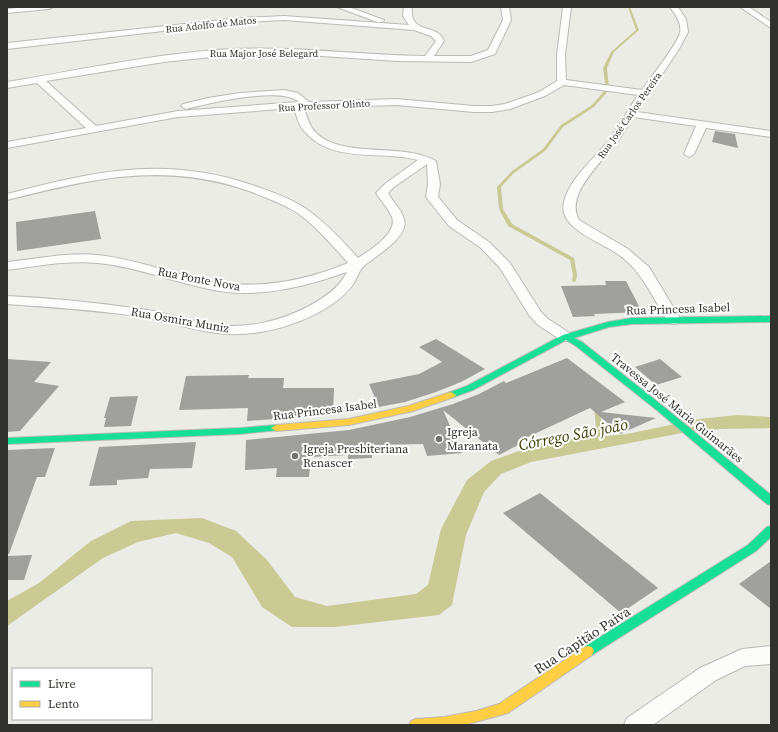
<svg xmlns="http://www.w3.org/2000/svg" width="778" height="732" font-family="'Source Serif 4',serif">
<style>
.water{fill:#c9ca94}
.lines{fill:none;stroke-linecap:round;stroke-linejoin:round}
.stream{fill:#c9ca94;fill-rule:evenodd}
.building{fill:#a0a09c}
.street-casing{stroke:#babab6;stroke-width:2}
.fast-casing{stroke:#babab6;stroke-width:2}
.slow-casing{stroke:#babab6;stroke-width:2}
.street{fill:#fcfcfb;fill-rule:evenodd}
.fast{fill:#16e098;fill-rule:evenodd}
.slow{fill:#ffcf43;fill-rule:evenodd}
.poi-dot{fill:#72726e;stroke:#fff;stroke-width:1.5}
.labels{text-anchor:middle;stroke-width:4;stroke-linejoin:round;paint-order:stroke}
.far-street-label{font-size:10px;fill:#31312d;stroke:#fff}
.street-label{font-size:12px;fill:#31312d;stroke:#fff}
.poi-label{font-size:12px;fill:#31312d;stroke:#fff;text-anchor:start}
.near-street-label{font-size:14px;fill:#31312d;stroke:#fff}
.near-water-label{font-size:16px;font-style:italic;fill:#3c3c00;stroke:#fff}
</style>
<rect width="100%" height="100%" fill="#ebece6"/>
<path class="water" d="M737 415 771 417V428L720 429 682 433 531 462 501 474 484 492 466 535 452 605 439 615 335 627H292L262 607 232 557 209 543 176 533 138 542 103 558 7 626V601L39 583 91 541 131 521 202 518 236 531 267 560 295 597 327 606 416 594 428 585 441 529 467 480 491 461 544 442 627 434 699 419Z"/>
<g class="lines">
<g class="stream">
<path d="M628 7H630L639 30 614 52 607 68 609 90 594 107 563 127 545 151 514 173 501 187 503 209 512 224 574 258 577 275 576 281 574 282 572 281 573 275 570 260 508 226 499 209 497 187 512 171 543 149 561 125 592 105 606 89 603 68 611 52 636 30Z"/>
<path d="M597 406 600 408 603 440 600 442 597 440 594 408Z"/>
</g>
</g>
<g class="building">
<path d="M715 131 735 134 738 148 712 142Z"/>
<path d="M95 211 101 239 17 251 16 222Z"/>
<path d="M605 281H626L642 312 594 314 595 316 573 317 561 286 606 285Z"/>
<path d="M436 339 485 369 461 382 436 392 405 402 379 407 369 384 419 374 442 362 419 347Z"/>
<path d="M567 358 625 402 601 412 656 418 620 434 590 408 517 442 520 444 499 455 443 410 462 453 427 456 423 444 372 445V458L348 459V455L311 457 309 477H276L277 468 245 470 246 440 349 430 410 417 453 404 479 394 504 381 506 383Z"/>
<path d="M7 359 51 362 34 382 59 386 20 431 7 432Z"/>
<path d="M660 359 682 377 656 385 635 367Z"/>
<path d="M249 375 248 378H284L283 388H334L333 415 247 421 248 408 179 410 186 376Z"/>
<path d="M138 396 131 426 104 427 106 418H104L110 397Z"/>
<path d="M196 442 192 468 150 469 148 478 117 480V485L89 486 99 447Z"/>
<path d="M55 448 45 477H37L9 554H7V450Z"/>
<path d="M540 493 658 588 621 613 503 513Z"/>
<path d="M32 555 24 580H7V556Z"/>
<path d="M771 561V609L739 584Z"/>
</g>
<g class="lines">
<g class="street-casing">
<g id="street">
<path d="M25 7H53L49 9 7 13V9Z"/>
<path d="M337 7H349L384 20 383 22H377Z"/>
<path d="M404 7H412C409 36 437 22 444 41L434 56H471L488 50 503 20 501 7H509L511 20 495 54 471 62 397 61 306 55H231L164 62 46 81 96 126 178 111 299 102C281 86 209 103 186 109L181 106 183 104 208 98 240 93 284 90 298 93 309 102 396 99 474 106H492L505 104 539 92 557 81V55L563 7H571L565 55 566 80 642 90C651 77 676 46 680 33 682 23 675 14 670 7H678L686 19 688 32 679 49 637 112 771 131V137L706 128 694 154 689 157 684 154 696 126 633 117C627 127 621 137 614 146 599 165 565 195 579 220L628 249 649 267 681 320 679 323 674 324 669 323C653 299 643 272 619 255 602 242 557 229 564 202 570 178 593 160 608 141 619 126 628 110 638 95L564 85 545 96 510 109 492 112H474L396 105 304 108C306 114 308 122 312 128 335 161 403 141 436 161L440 184 438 197 457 220 489 242 510 263 541 312 548 319 571 334 573 337 571 340 566 341 561 340 538 325 529 315 500 268 481 248 449 226 426 197 428 184 427 164 394 187 388 193C393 202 401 209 404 219 410 236 376 256 365 265 360 268 357 278 354 283 347 294 336 302 325 309 294 327 253 338 217 333 190 330 164 320 137 316 94 310 50 307 7 304V296C50 298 92 302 134 308 162 311 188 321 215 325 247 329 281 321 309 306 324 298 339 288 347 272 306 286 263 298 219 291 178 284 139 267 98 263 67 260 37 266 7 270V262C37 259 68 252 98 255 133 259 165 271 199 279 250 291 300 283 348 263 332 245 316 226 296 212 281 203 265 197 249 191 163 161 92 179 7 200V194C95 171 166 155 255 186 272 192 290 198 305 208 325 222 342 240 358 258 369 251 398 233 392 217 388 208 381 201 376 193L386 183 418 160C382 150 334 164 306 133 299 127 297 117 294 108L178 117 7 148V142L86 128 37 83 7 88V82C80 70 157 53 231 49 296 46 360 55 425 56L436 41 431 36 414 30 284 20 241 22 7 49V43L241 18 284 16 409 25 403 16Z"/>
<path d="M740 7H749L771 22V28Z"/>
<path d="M771 646V664L745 666 716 680 653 725H624L627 718 700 668 742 649Z"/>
</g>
</g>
<g class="fast-casing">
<g id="fast">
<path d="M771 316V322L632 324 609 327 574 338 582 342 664 407 771 495V505L767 504 658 411 576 346 566 340 473 390 451 398 446 395 448 393 467 386 563 335 608 322 632 318Z"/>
<path d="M276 425 281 428 279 430 240 434 7 444V438L240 428Z"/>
<path d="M771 526V537L756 551 592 655 588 656 584 655 582 651 584 647 748 545 767 527Z"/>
</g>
</g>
<g class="slow-casing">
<g id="slow">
<path d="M451 392 456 395 454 397 413 411 349 425 276 431 271 428 276 425 349 419 408 406Z"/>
<path d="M588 646 592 647 594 651 592 655 508 713 464 725H409L411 721 416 719 444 717 476 711 499 704 584 647Z"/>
</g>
</g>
<use href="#street" class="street"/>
<use href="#fast" class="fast"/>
<use href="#slow" class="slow"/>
</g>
<g class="poi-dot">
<circle cx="439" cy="439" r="4"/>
<circle cx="295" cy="456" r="4"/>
</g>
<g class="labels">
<g class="far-street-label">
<text transform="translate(211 24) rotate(-6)" y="4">Rua Adolfo de Matos</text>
<text x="264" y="57">Rua Major José Belegard</text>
<text transform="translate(324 105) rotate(-3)" y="4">Rua Professor Olinto</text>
<text transform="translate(629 115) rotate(-55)" y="4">Rua José Carlos Pereira</text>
</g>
<g class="street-label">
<text transform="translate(199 279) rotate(11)" y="4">Rua Ponte Nova</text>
<text transform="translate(678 309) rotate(-2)" y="4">Rua Princesa Isabel</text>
<text transform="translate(180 320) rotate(10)" y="4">Rua Osmira Muniz</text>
<text transform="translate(677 408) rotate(39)" y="4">Travessa José Maria Guimarães</text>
<text transform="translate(325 410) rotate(-7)" y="4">Rua Princesa Isabel</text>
</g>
<g class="poi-label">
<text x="447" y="436">Igreja<tspan x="447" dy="14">Maranata</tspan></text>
<text x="303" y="453">Igreja Presbiteriana<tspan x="303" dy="14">Renascer</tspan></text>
</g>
<g class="near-street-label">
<text transform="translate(582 640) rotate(-33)" y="5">Rua Capitão Paiva</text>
</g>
<g class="near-water-label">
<text transform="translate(573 434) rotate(-11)" y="6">Córrego São joão</text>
</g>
</g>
<rect width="778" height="732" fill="none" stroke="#31312d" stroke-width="16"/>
<rect x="12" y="668" width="140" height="52" fill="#ffffff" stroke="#adadab"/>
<rect x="20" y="681" width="20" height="6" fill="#16e098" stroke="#adadab"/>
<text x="48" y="688" font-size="12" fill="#31312d">Livre</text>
<rect x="20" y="701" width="20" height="6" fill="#ffcf43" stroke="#adadab"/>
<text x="48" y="708" font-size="12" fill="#31312d">Lento</text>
</svg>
